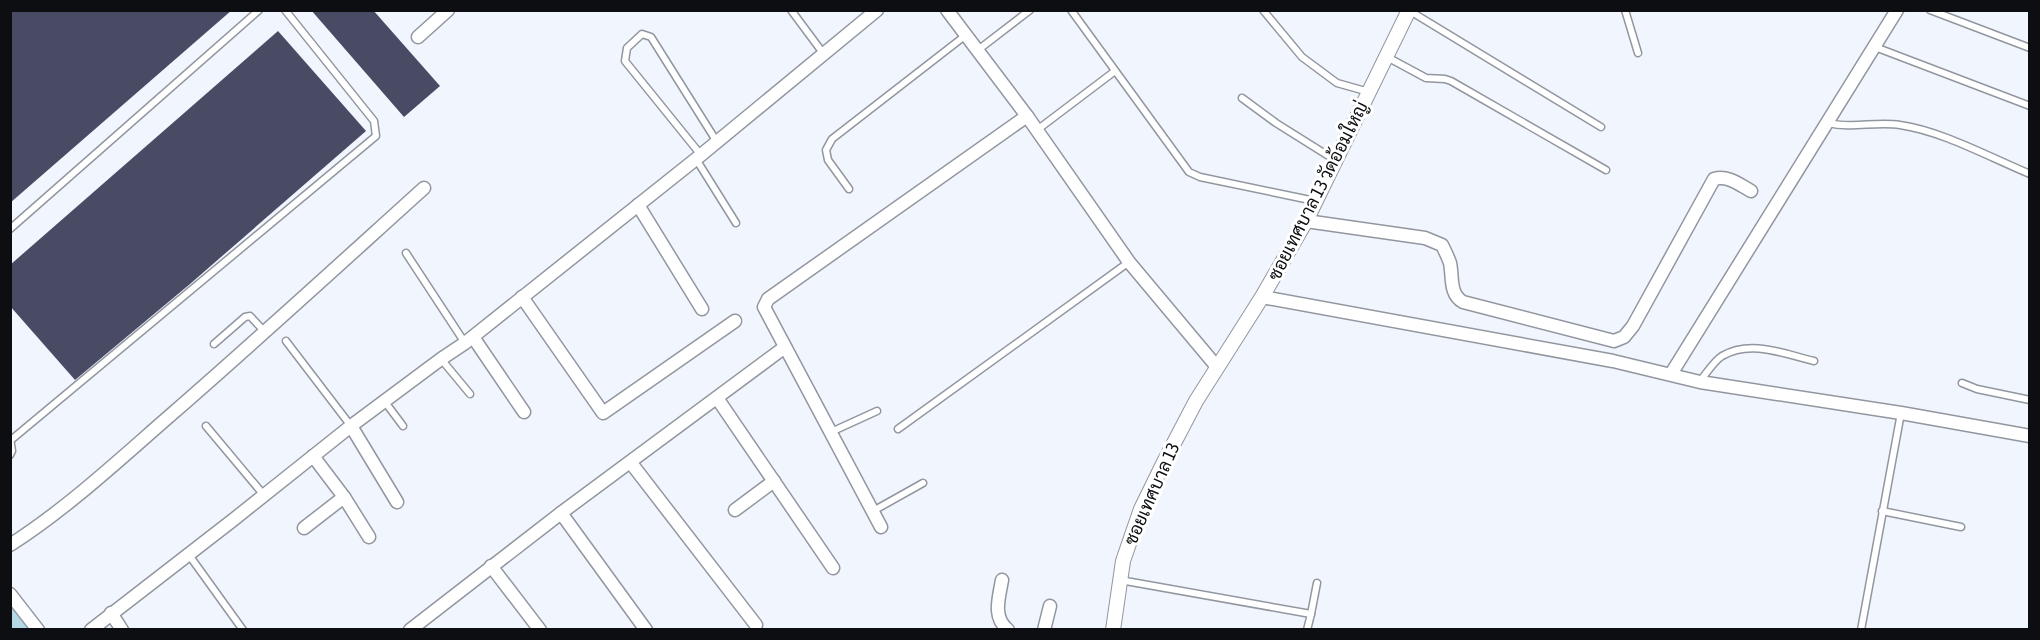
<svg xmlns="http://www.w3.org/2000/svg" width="2040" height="640" font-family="'Asap Condensed',Sarabun,sans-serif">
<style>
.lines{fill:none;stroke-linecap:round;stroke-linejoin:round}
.canal{stroke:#b5d8e7;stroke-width:15}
.building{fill:#494b64}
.service-casing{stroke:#91969f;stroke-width:9}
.minor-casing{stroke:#91969f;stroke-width:15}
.tertiary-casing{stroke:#91969f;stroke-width:16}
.service{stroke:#fff;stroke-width:6}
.minor{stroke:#fff;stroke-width:12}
.tertiary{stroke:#fff;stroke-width:14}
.labels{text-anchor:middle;stroke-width:6;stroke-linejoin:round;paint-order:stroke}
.street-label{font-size:18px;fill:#0c0e11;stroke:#fff}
</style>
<rect width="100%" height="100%" fill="#f1f6fe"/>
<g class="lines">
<path class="canal" d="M10 615 24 630"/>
</g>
<g class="building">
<path d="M10 10H232L10 203Z"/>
<path d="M311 10H373L440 86 404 117Z"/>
<path d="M278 31 366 131 190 284 75 380 10 306V265Z"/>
</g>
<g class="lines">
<g class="service-casing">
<g id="service">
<path d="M791 10 823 53"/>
<path d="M1071 10 1189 172 1200 177 1315 201"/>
<path d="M1263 10 1302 57 1337 83 1369 92"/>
<path d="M1625 10 1638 53"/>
<path d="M1930 10 2030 48"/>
<path d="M1410 11 1601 127"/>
<path d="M1875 47 2030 106"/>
<path d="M978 50 1030 10"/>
<path d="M1387 57 1426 78 1445 79 1451 81 1606 170"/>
<path d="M1242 98 1276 123 1335 160"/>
<path d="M1828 123C1852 129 1876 121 1900 125 1942 131 1989 157 2030 174"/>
<path d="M1037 130 1115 71"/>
<path d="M701 155 625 61 627 48 642 34 651 37 717 142"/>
<path d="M696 159 736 223"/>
<path d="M849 189 828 160 826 150 832 139 966 35"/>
<path d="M10 229 259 10"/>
<path d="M406 253 465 343"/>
<path d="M286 341 351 426"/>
<path d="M214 344 245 317 250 316 265 332"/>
<path d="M441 359 470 394"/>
<path d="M1700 381C1706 374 1714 361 1722 356 1751 339 1784 354 1814 361"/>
<path d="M1962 383 1977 389 2030 400"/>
<path d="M385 402 403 426"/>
<path d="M206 426 263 494"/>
<path d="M898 429 1129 262"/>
<path d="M831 432 877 411"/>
<path d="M10 438 12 451 10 455"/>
<path d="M11 440 376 136 374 121 285 10"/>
<path d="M873 511 923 483"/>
<path d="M1882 511 1961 527"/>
<path d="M189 555 243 630"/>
<path d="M1120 580 1311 614 1307 630"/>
<path d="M1311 614 1317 583"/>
<path d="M1861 630 1901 413"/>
</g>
</g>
<g class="minor-casing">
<g id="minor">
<path d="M947 10 1027 116 1129 262 1217 367"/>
<path d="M418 37 448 10"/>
<path d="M638 205 702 309"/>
<path d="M1306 221 1425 238 1442 245C1445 251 1448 257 1450 263 1453 277 1449 294 1463 302L1614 341 1624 337 1633 326 1714 179C1728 175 1740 185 1751 191"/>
<path d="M522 297 603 413 735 321"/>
<path d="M1262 297 1613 361 1700 382 1901 413 2030 436"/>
<path d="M473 337 524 412"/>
<path d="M1671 374 1897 10"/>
<path d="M717 398 833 568"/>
<path d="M351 426 397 502"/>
<path d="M631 463 756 625"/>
<path d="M344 497 369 537"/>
<path d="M735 510 774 481"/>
<path d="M561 513 646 630"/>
<path d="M881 527 764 307 768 299 1027 116"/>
<path d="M304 528 344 497 313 456"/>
<path d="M10 545C68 508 121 458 173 413 258 339 341 263 424 188"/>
<path d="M491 566 540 630"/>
<path d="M1002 580C999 598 992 617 1008 630"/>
<path d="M10 594 38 630"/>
<path d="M111 613 122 630"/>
<path d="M91 630 233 520 351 426 441 359 465 343 701 155 877 10"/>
<path d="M410 630 561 513 785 347"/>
<path d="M1044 630 1050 606"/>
</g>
</g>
<g class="tertiary-casing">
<path id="tertiary" d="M1113 630 1123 561 1141 509 1163 464 1196 401 1262 297 1306 221 1409 10"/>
</g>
<use href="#service" class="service"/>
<use href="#minor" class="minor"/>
<use href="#tertiary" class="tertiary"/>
</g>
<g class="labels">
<g class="street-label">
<text transform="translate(1318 191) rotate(-63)" y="6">ซอยเทศบาล 13 วัดอ้อมใหญ่</text>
<text transform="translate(1152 494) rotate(-66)" y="6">ซอยเทศบาล 13</text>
</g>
</g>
<rect width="2040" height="640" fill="none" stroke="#0c0e11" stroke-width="24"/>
</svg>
